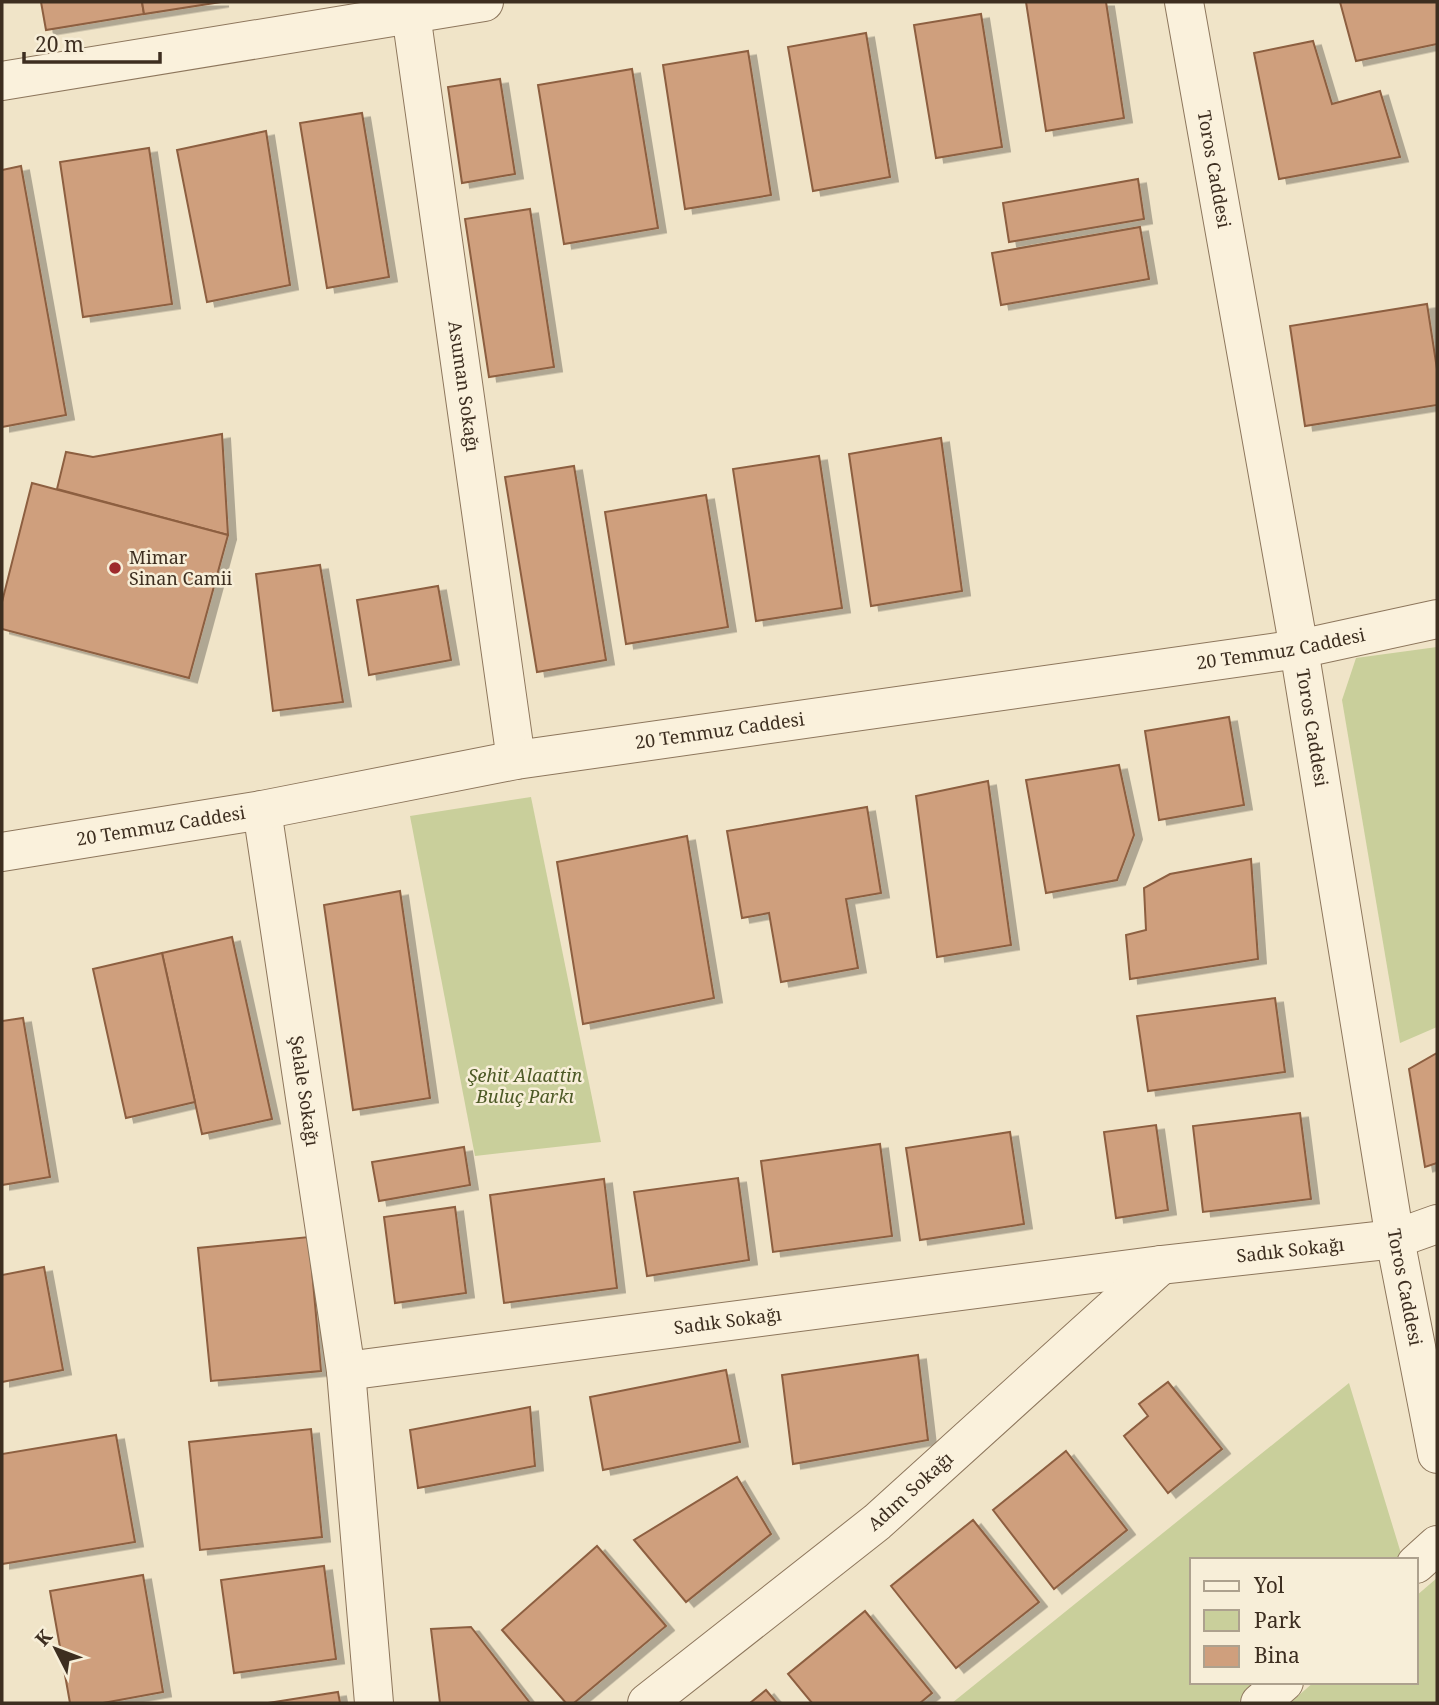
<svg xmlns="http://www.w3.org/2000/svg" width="1439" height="1705" font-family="'Noto Serif',serif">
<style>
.green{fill:#c9cf9b}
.building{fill:#cf9f7d;stroke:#8d5f41;stroke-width:2;filter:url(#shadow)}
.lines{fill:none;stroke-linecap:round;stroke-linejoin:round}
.minor-casing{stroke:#8d765c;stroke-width:40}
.minor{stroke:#faf1dc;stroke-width:38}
.poi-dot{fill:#9e2a2b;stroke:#f7eed8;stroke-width:2.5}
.labels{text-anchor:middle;stroke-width:5;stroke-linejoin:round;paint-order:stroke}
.street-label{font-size:18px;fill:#3d2e20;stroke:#f7eed8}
.poi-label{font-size:18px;fill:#3d2e20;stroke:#f7eed8;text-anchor:start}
.park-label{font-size:18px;font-style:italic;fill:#4d5a26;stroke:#f7eed8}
</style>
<defs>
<filter id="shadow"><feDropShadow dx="8" dy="4.5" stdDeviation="0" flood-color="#0004"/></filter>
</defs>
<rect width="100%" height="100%" fill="#f0e4c8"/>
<g class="green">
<path d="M1437 647V1027L1400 1043 1342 700 1356 658Z"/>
<path d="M531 797 601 1142 475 1156 410 816Z"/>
<path d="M1349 1383 1403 1560H1192V1682H1262L1237 1703H952Z"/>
<path d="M1437 1578V1703H1290L1314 1682H1416V1596Z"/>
</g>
<g class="building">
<path d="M41 2H142L144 14 46 30Z"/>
<path d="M142 2H221L144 14Z"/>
<path d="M1026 2H1106L1124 118 1046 131Z"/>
<path d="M1340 2H1437V44L1356 61Z"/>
<path d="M981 14 1002 147 936 158 914 25Z"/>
<path d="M866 33 890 177 813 191 788 47Z"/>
<path d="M1313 41 1332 104 1380 91 1400 157 1279 179 1254 53Z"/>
<path d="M748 51 771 195 685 209 663 65Z"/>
<path d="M632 69 658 228 564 244 538 85Z"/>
<path d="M500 79 515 174 462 183 448 87Z"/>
<path d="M362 113 389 277 327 288 300 123Z"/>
<path d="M266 131 290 285 207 302 177 150Z"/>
<path d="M149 148 172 304 83 317 60 162Z"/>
<path d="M21 166 66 415 2 427V170Z"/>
<path d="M1138 179 1144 219 1009 242 1003 203Z"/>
<path d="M530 209 554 367 489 377 465 219Z"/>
<path d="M1140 227 1149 279 1001 305 992 253Z"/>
<path d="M1427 304 1437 369V405L1305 426 1290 326Z"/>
<path d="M222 434 228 535 57 489 66 452 93 457Z"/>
<path d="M941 438 962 591 871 606 849 454Z"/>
<path d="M819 456 842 608 756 621 733 469Z"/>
<path d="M574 466 606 660 537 672 505 477Z"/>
<path d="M32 483 228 535 189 678 2 629V602Z"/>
<path d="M706 495 728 627 626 644 605 512Z"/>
<path d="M320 565 343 702 273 711 256 574Z"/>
<path d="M438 586 451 660 369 675 357 600Z"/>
<path d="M1229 717 1244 805 1159 820 1145 731Z"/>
<path d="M1119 765 1134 835 1117 880 1046 893 1026 780Z"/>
<path d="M988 781 1011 945 937 957 916 796Z"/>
<path d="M867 807 881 893 846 899 858 968 781 982 769 913 742 918 727 831Z"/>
<path d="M687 836 714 998 583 1024 557 862Z"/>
<path d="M1251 859 1258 959 1130 979 1126 935 1146 930 1144 888 1170 874Z"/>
<path d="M400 891 430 1098 353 1110 324 905Z"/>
<path d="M232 937 272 1119 202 1134 162 953Z"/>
<path d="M162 953 195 1102 126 1118 93 969Z"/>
<path d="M1275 998 1285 1072 1148 1091 1137 1016Z"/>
<path d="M23 1018 50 1177 2 1185V1021Z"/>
<path d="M1437 1053V1163L1425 1167 1409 1069Z"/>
<path d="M1300 1113 1311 1199 1203 1212 1193 1126Z"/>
<path d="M1156 1125 1168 1210 1116 1218 1104 1132Z"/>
<path d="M1010 1132 1024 1224 920 1240 906 1148Z"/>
<path d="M880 1144 892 1236 773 1252 761 1161Z"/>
<path d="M464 1147 470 1185 379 1201 372 1162Z"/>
<path d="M738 1178 749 1260 647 1276 634 1192Z"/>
<path d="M604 1179 617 1288 504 1303 490 1195Z"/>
<path d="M455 1207 466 1293 395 1303 384 1217Z"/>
<path d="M309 1237 321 1371 211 1381 198 1248Z"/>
<path d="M44 1267 63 1370 2 1382V1275Z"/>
<path d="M918 1355 928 1440 793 1464 782 1375Z"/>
<path d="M726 1370 740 1442 603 1470 590 1397Z"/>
<path d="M1168 1382 1222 1449 1168 1493 1124 1436 1148 1416 1139 1404Z"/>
<path d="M530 1407 535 1466 418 1488 410 1430Z"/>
<path d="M311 1429 322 1537 200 1550 189 1442Z"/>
<path d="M116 1435 135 1542 2 1564V1454Z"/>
<path d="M1066 1451 1127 1530 1054 1589 993 1510Z"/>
<path d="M737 1477 771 1534 686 1602 634 1540Z"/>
<path d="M973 1520 1039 1602 956 1668 891 1586Z"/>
<path d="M597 1546 666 1626 574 1703H566L502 1630Z"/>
<path d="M324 1566 336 1659 234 1673 221 1580Z"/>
<path d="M143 1575 163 1692 103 1703H70L50 1591Z"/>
<path d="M865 1611 932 1693 920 1703H812L788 1674Z"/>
<path d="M471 1627 530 1703H440L431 1629Z"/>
<path d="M766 1690 777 1703H750Z"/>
<path d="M338 1692 340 1703H268Z"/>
</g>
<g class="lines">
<g class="minor-casing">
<g id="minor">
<path id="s1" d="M1184 2 1299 649 1395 1239 1437 1454"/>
<path id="s2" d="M411 14 516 760"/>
<path d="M2 81 484 2"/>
<path id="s3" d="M262 810 346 1371 374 1703"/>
<path id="s4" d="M2 852 262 810 516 760 1299 649 1437 619"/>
<path id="s5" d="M346 1371 1161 1265 1395 1239 1437 1224"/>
<path d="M1416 1564 1437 1545"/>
<path id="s6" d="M647 1703 877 1522 1161 1265"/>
<path d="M1260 1703 1284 1682"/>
</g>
</g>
<use href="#minor" class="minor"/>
</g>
<circle class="poi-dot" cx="115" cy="568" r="7"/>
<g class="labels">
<g class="street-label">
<text dy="6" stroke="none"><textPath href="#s1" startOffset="170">Toros Caddesi</textPath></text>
<text dy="6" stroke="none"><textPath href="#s2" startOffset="376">Asuman Sokağı</textPath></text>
<text dy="6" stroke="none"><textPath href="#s4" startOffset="1295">20 Temmuz Caddesi</textPath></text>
<text dy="6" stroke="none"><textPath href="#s1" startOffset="737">Toros Caddesi</textPath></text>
<text dy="6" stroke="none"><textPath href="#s4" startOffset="728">20 Temmuz Caddesi</textPath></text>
<text dy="6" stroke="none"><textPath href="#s4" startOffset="161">20 Temmuz Caddesi</textPath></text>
<text dy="6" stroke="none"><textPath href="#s3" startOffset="284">Şelale Sokağı</textPath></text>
<text dy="6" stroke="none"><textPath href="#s5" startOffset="952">Sadık Sokağı</textPath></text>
<text dy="6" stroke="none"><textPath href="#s1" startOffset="1304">Toros Caddesi</textPath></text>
<text dy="6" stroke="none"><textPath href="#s5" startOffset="385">Sadık Sokağı</textPath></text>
<text dy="6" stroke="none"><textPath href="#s6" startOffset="338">Adım Sokağı</textPath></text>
</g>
<g class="poi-label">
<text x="129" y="564">Mimar<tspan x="129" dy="21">Sinan Camii</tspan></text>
</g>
<g class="park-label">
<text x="525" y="1082">Şehit Alaattin<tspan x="525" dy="21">Buluç Parkı</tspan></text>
</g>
</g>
<rect width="1439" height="1705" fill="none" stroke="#3d2e20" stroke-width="7"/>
<rect x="1190" y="1558" width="228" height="126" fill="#f7eed8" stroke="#ada18e" stroke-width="2"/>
<rect x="1204" y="1581" width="35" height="10" fill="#faf1dc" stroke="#ada18e" stroke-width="2"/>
<text x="1254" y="1593" font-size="21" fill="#3d2e20">Yol</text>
<rect x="1204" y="1610" width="35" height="21" fill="#c9cf9b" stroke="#ada18e" stroke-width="2"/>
<text x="1254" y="1628" font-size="21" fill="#3d2e20">Park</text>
<rect x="1204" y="1646" width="35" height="21" fill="#cf9f7d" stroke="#ada18e" stroke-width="2"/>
<text x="1254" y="1663" font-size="21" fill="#3d2e20">Bina</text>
<g transform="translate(56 1649) rotate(312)" stroke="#f7eed8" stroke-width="5" paint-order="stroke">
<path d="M0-5L12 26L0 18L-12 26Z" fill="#3d2e20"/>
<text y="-10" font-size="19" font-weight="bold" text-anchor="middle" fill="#3d2e20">K</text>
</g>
<path d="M24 52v10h136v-10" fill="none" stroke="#3d2e20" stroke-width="3.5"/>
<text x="35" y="52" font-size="21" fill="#3d2e20" stroke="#f7eed8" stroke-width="5" paint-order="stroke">20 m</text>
</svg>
